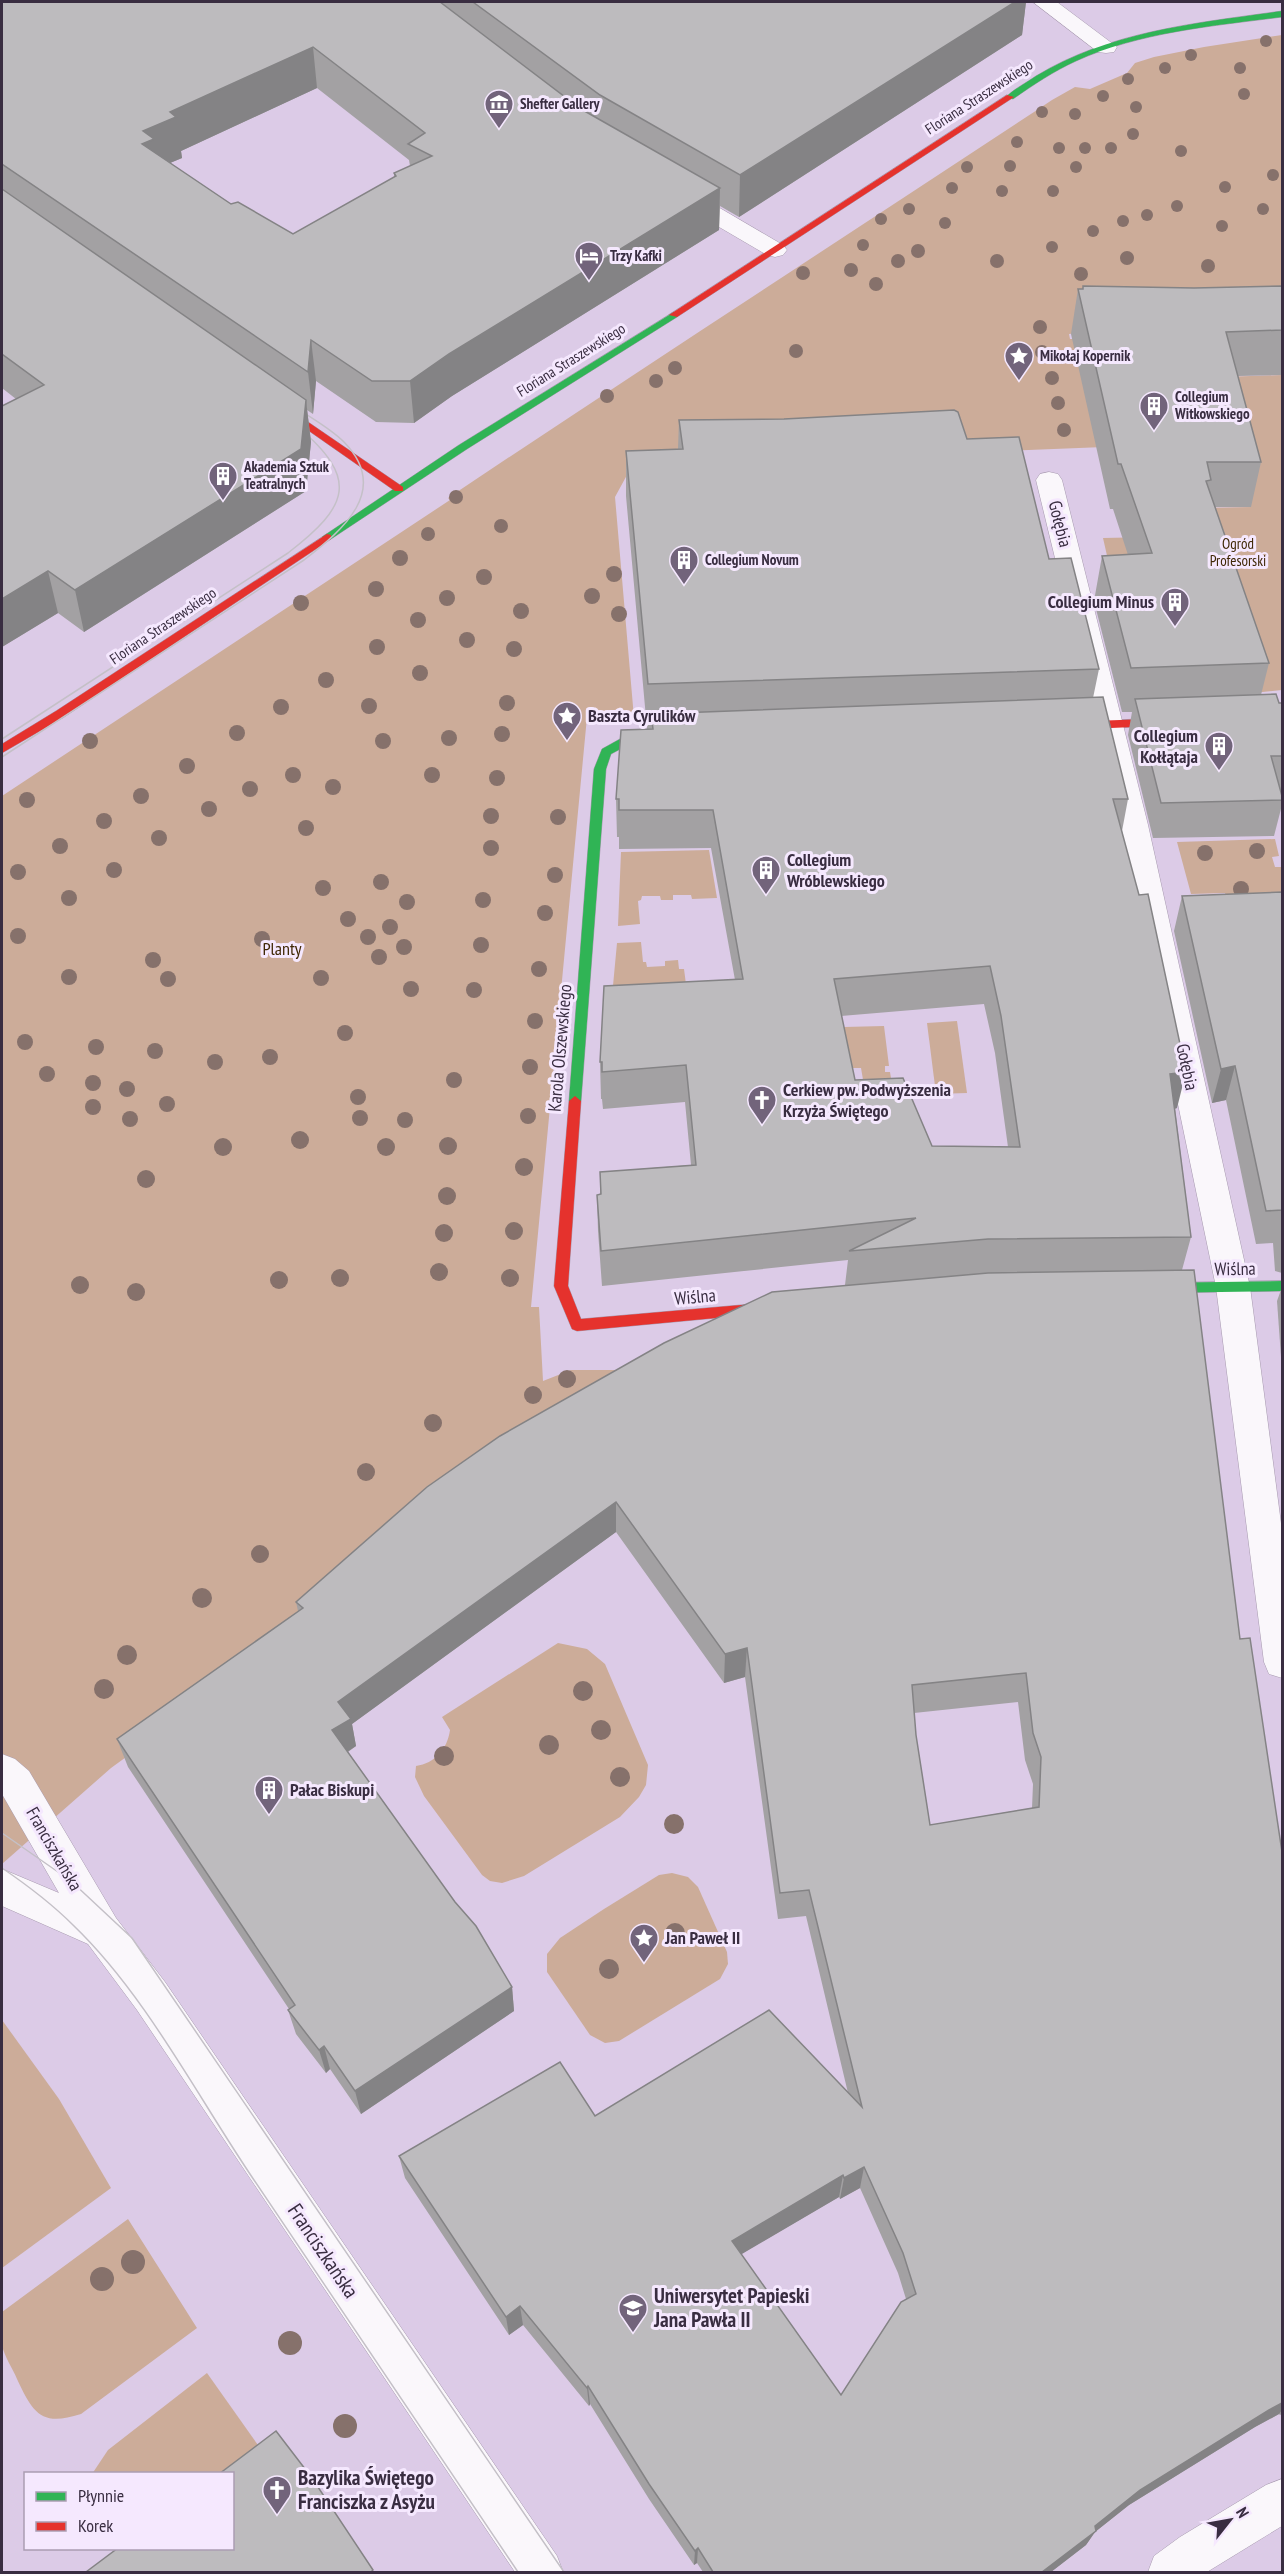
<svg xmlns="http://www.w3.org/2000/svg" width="1284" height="2574" font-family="'PT Sans Narrow',sans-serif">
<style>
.green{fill:#ccac99}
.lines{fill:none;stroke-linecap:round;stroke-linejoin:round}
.street-casing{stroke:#a79aaf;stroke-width:1}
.fast-casing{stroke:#a79aaf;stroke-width:1}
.jam-casing{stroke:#a79aaf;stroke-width:1}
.street{fill:#faf7fb;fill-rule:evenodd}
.fast{fill:#30b455;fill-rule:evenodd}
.jam{fill:#e5322d;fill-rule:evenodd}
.tram{stroke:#c4c0c7;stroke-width:1.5}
.tree{fill:#86716b}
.wall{fill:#a3a1a3;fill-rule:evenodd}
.shaded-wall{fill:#848385}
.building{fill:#bdbbbe;stroke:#848385;stroke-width:1.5;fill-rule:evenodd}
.labels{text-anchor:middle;stroke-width:6;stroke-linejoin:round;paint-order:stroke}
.far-street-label{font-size:15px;fill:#392d41;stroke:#f5e8fe}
.far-poi-label{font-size:15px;font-weight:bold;fill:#392d41;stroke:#f5e8fe;text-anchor:start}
.far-park-label{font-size:15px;fill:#3f2705;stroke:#f5e8fe}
.street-label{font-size:18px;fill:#392d41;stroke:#f5e8fe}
.poi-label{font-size:18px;font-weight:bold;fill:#392d41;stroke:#f5e8fe;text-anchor:start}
.park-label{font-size:18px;fill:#3f2705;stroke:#f5e8fe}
.near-street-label{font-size:21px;fill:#392d41;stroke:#f5e8fe}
.near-poi-label{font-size:21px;font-weight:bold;fill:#392d41;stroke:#f5e8fe;text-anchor:start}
</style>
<rect width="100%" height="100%" fill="#dccbe7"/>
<g class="green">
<path d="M1282 35V315L1069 334 1070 339H1073L1078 362H1075V367H1083L1104 447 637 466 627 475 615 497 634 718 587 717 531 1307H539L543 1381 571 1370H618L275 1649 111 1768 2 1864V796L450 500 448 498C648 364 851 233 1052 100L1075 87 1090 89 1127 73 1135 63 1154 57 1204 47Z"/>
<path d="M1282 375V690L1253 693 1116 595 1103 538 1152 537 1197 508 1251 507 1237 451 1193 378Z"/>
<path d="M1275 839 1279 856 1272 857 1275 867H1282V892L1227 899 1225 893 1191 894 1177 842Z"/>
<path d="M709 850 717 898 692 899 691 895H673V900H661L660 896H642L641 900 638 901 640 924 618 926 621 852Z"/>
<path d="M641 942 643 962H646L647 967 665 966V961L678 960 679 969H684L690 1015 611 1007 617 943Z"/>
<path d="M957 1021 967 1093 936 1094 927 1023Z"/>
<path d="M884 1026 889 1066H885V1072H890L894 1097H866L861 1068H851L844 1027Z"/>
<path d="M558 1643 587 1649 605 1664 648 1765 646 1785 639 1797 620 1817 524 1876 502 1883 490 1881 482 1875 424 1796 415 1777 416 1766C435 1763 447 1750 450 1730L442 1717Z"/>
<path d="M672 1873 688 1877 698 1887 727 1952 728 1964 720 1979 619 2041 605 2043 590 2035 547 1972V1954L560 1938 604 1909 659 1875Z"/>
<path d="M2 2020 59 2099 111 2188 2 2268Z"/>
<path d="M128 2219 197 2328 81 2414C41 2427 33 2413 17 2379 13 2369 4 2356 2 2345 0 2335 1 2322 2 2312Z"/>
<path d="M207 2373 265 2455 232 2474H92L108 2450Z"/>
</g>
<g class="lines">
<g class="street-casing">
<g id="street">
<path d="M1033 2H1057L1117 47 1114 52 1106 53 1098 52Z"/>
<path d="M681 188 689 190 783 245 787 250 783 255 775 257 767 255 673 200 670 195 673 190Z"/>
<path d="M1049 472 1058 474 1062 480 1148 825 1250 1287 1282 1531V1678L1269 1674 1264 1662 1216 1287 1120 825 1036 480 1040 474Z"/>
<path d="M2 1754 15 1759 29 1771 116 1918 165 1982 557 2556 563 2572H515L137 2010 88 1944 2 1906V1869L59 1893 2 1794Z"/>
<path d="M1282 2479V2526L1207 2572H1148L1154 2556 1180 2537 1266 2485Z"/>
</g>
</g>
<g class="fast-casing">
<g id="fast">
<path d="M1282 11V17C1213 26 1140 32 1076 61 1054 71 1033 85 1013 99L1006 97C1014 89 1026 83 1036 76 1110 31 1197 23 1282 11Z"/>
<path d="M674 312 679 315 677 317 467 449 331 539 327 540 322 537 459 445Z"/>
<path d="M663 736 669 740 667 743 626 746 611 754 606 769 581 1101 575 1106 569 1101 594 769 602 749 620 739Z"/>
<path d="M1282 1281V1291L1152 1293 1147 1292 1145 1288 1147 1284 1152 1283Z"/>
</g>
</g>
<g class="jam-casing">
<g id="jam">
<path d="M1007 95 1014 97 677 317 669 315Z"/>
<path d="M273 398 403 487V491H395L269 403V399Z"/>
<path d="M327 534 331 535V539L64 717 2 753V744L56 711Z"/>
<path d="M1175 718 1181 722 1179 725 1065 730 1059 726 1065 722Z"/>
<path d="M575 1096 581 1101 568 1286 581 1319 775 1302 780 1304 782 1308 780 1312 577 1331 572 1329 554 1286 569 1101Z"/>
</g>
</g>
<use href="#street" class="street"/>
<use href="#fast" class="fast"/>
<use href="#jam" class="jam"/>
<g class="tram">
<path d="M2 739 288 553C349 506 360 479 297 426"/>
<path d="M2 757 304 560C343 530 391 490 344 442 330 428 311 418 295 407"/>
<path d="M2 1833 71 1881 132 1938 564 2572"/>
<path d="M2 1868C27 1885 51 1903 73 1925 146 1995 197 2096 254 2180 341 2311 430 2441 518 2572"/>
</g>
</g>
<g class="tree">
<circle cx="1266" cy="41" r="6"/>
<circle cx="1191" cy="55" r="6"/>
<circle cx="1165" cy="68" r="6"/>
<circle cx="1240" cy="68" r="6"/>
<circle cx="1128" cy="79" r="6"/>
<circle cx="1244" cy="94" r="6"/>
<circle cx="1103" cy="96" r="6"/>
<circle cx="1136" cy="107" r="6"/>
<circle cx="1042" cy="112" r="6"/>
<circle cx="1075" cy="114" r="6"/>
<circle cx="1133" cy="134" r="6"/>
<circle cx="1017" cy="142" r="6"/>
<circle cx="1059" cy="148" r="6"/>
<circle cx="1085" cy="148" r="6"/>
<circle cx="1111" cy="148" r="6"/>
<circle cx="1181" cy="151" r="6"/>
<circle cx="1010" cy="166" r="6"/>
<circle cx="967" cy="167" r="6"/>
<circle cx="1076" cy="167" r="6"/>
<circle cx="1273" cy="175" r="6"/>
<circle cx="1225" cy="187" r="6"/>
<circle cx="952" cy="188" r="6"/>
<circle cx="1002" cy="191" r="6"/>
<circle cx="1053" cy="191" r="6"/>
<circle cx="1177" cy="206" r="6"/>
<circle cx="909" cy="209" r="6"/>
<circle cx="1263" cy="209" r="6"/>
<circle cx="1147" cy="215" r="6"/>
<circle cx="881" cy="219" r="6"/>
<circle cx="1123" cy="221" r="6"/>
<circle cx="945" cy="223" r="6"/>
<circle cx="1222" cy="226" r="6"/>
<circle cx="1093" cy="231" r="6"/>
<circle cx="863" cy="245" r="6"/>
<circle cx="1052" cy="247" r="6"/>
<circle cx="918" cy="251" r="7"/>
<circle cx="1127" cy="258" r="7"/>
<circle cx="898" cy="261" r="7"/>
<circle cx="997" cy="261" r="7"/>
<circle cx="1208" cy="266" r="7"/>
<circle cx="851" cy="270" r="7"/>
<circle cx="803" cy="273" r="7"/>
<circle cx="1081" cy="274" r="7"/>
<circle cx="876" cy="284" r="7"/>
<circle cx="1040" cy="327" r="7"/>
<circle cx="796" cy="351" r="7"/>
<circle cx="1042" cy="352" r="7"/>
<circle cx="675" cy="368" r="7"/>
<circle cx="1052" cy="378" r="7"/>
<circle cx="656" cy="381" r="7"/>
<circle cx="607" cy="396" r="7"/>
<circle cx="1058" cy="403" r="7"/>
<circle cx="1064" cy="430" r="7"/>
<circle cx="456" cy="497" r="7"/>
<circle cx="501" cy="526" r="7"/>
<circle cx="428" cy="534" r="7"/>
<circle cx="400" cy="558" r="8"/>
<circle cx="614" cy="574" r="8"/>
<circle cx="484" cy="577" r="8"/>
<circle cx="376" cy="589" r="8"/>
<circle cx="592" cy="596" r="8"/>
<circle cx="447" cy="598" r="8"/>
<circle cx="301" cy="603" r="8"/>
<circle cx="521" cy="611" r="8"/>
<circle cx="619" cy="614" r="8"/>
<circle cx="418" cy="620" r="8"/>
<circle cx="467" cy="640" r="8"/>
<circle cx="377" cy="647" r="8"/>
<circle cx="514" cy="649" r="8"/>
<circle cx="420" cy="673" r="8"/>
<circle cx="326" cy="680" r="8"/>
<circle cx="507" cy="703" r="8"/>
<circle cx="369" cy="706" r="8"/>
<circle cx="281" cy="707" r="8"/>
<circle cx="237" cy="733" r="8"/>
<circle cx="502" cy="734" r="8"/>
<circle cx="449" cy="738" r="8"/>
<circle cx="90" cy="741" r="8"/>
<circle cx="383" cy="741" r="8"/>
<circle cx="187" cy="766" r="8"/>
<circle cx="293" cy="775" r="8"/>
<circle cx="432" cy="775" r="8"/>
<circle cx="497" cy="778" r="8"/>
<circle cx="333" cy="787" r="8"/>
<circle cx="250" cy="789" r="8"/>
<circle cx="141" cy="796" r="8"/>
<circle cx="27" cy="800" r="8"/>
<circle cx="209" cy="809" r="8"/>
<circle cx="491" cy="816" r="8"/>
<circle cx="558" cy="817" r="8"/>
<circle cx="104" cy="821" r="8"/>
<circle cx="306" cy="828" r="8"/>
<circle cx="159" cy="838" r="8"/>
<circle cx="60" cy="846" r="8"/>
<circle cx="491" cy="848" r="8"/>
<circle cx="1257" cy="851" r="8"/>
<circle cx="1205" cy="853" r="8"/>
<circle cx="114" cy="870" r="8"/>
<circle cx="18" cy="872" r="8"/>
<circle cx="555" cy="875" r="8"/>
<circle cx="381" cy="882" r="8"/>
<circle cx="323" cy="888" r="8"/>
<circle cx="1241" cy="889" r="8"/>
<circle cx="69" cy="898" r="8"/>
<circle cx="483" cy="900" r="8"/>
<circle cx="407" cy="902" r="8"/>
<circle cx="545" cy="913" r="8"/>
<circle cx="348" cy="919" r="8"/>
<circle cx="390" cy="927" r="8"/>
<circle cx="18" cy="936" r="8"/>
<circle cx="368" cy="937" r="8"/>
<circle cx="262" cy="939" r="8"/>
<circle cx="481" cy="945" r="8"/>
<circle cx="404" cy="947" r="8"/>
<circle cx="379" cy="957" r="8"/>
<circle cx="153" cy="960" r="8"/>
<circle cx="539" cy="969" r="8"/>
<circle cx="69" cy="977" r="8"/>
<circle cx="321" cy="978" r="8"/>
<circle cx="168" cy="979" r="8"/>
<circle cx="411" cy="989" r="8"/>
<circle cx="474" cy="990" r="8"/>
<circle cx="535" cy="1021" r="8"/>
<circle cx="345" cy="1033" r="8"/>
<circle cx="25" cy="1042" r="8"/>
<circle cx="96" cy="1047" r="8"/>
<circle cx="155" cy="1051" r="8"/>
<circle cx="270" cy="1057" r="8"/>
<circle cx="215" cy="1062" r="8"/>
<circle cx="530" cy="1067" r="8"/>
<circle cx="47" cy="1074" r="8"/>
<circle cx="454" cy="1080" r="8"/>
<circle cx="93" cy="1083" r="8"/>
<circle cx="127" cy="1089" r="8"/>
<circle cx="358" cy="1097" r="8"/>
<circle cx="167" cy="1104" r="8"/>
<circle cx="93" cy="1107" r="8"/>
<circle cx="528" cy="1116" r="8"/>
<circle cx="360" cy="1118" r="8"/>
<circle cx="130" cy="1119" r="8"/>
<circle cx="405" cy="1120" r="8"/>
<circle cx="300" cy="1140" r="9"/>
<circle cx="448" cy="1146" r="9"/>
<circle cx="223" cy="1147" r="9"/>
<circle cx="386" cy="1147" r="9"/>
<circle cx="524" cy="1167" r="9"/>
<circle cx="146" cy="1179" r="9"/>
<circle cx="447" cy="1196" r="9"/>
<circle cx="514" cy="1231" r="9"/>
<circle cx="444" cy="1233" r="9"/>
<circle cx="439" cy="1272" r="9"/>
<circle cx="340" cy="1278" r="9"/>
<circle cx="510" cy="1278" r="9"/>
<circle cx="279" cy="1280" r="9"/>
<circle cx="80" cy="1285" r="9"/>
<circle cx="136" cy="1292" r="9"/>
<circle cx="567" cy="1379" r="9"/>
<circle cx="533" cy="1395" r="9"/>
<circle cx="433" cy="1423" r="9"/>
<circle cx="366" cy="1472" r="9"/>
<circle cx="260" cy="1554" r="9"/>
<circle cx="202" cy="1598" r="10"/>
<circle cx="127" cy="1655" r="10"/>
<circle cx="104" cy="1689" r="10"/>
<circle cx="583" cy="1691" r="10"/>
<circle cx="601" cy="1730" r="10"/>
<circle cx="549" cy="1745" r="10"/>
<circle cx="444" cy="1756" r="10"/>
<circle cx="620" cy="1777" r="10"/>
<circle cx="674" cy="1824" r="10"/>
<circle cx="675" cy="1933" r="10"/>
<circle cx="609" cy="1969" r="10"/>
<circle cx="133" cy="2262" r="12"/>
<circle cx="102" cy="2279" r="12"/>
<circle cx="290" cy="2343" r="12"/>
<circle cx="345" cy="2426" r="12"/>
</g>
<g class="wall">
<path d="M2 2H1026L1022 35 739 217 720 206 719 230 452 396 414 423 376 422 316 381 313 414 307 410 311 442 306 491 84 632 58 613 2 647 16 399 2 388ZM317 88 409 160 410 166 394 173V178L293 234 231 204 170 163 182 158 181 151Z"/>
<path d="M1083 286 1194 288 1282 286V375L1238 376 1261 462 1251 507H1215L1269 663 1261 695 1279 703H1282V791H1281L1282 796V805L1274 836 1153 838 1128 735 1132 712H1122L1094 601 1102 556 1128 555 1113 509H1110L1071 334 1078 289H1083Z"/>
<path d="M679 420 967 439 1049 559 1099 669 1093 698 1128 799 1122 831 1177 1108 1175 1109 1191 1237 1182 1270 1240 1639 1282 1852V2414L1280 2415 1279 2414 1255 2427 1129 2505 1095 2532 1086 2545 1051 2572H703L697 2563 694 2565 649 2499 590 2404 589 2406 523 2325 509 2335 405 2178 399 2156 595 2116 848 2093 806 1916 778 1919 745 1677 724 1683 616 1532 352 1724 356 1746 348 1752 512 1987 514 2011 361 2114 330 2069 326 2073 296 2034 288 2010 289 2009 128 1767 117 1739 298 1611 296 1602 845 1285 848 1260 602 1286 598 1231 597 1195 600 1194V1172L691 1165 685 1102 603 1109 602 1099H601L600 1062 735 980 711 848 619 849V837H617L616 799 647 729 626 496V451L678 449ZM984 1004 995 1053 1008 1147 932 1146 855 1080 841 1016ZM1018 1702 1025 1760 1033 1784 1032 1808 930 1825 916 1735 914 1713ZM860 2188 898 2273 906 2299 841 2395 741 2254 839 2197 840 2199Z"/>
<path d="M1282 892V1273L1275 1271 1273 1243 1256 1244 1226 1100 1212 1103 1174 931 1182 896Z"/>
<path d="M1282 1287V1371L1277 1301Z"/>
</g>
<g class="shaded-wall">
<path d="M1015 2H1026L1022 35 739 217 740 175Z"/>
<path d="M313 47 317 88 181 151 182 158 158 168 142 144 143 131 170 112Z"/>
<path d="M720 188 719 230 452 396 414 423 410 381 449 354Z"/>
<path d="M311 340 316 381 313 414 308 372Z"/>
<path d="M306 400 311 442 306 491 84 632 75 590Z"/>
<path d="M48 571 58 613 2 647V599Z"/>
<path d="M1235 1066 1226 1100 1212 1103 1221 1069Z"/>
<path d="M1186 1072 1177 1108 1161 1111 1170 1074Z"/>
<path d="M616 1502V1532L352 1724 356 1746 338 1758 332 1730 338 1702Z"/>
<path d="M747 1648 745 1677 724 1683 725 1654Z"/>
<path d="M512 1987 514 2011 361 2114 355 2091Z"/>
<path d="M324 2046 330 2069 326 2073 319 2050Z"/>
<path d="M864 2167 860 2188 840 2199 844 2178Z"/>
<path d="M843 2175 839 2197 730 2261 732 2241Z"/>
<path d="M520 2306 523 2325 509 2335 506 2317Z"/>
<path d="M588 2386 590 2404 589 2406 587 2388Z"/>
<path d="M1282 2403V2410L1279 2414 1255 2427 1129 2505 1095 2532 1086 2545 1051 2572H1042L1095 2526 1140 2490 1269 2410Z"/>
<path d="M698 2548 697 2563 694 2565 695 2551Z"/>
</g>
<g class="building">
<path d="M2 2H440L581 109 720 188 449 354 410 381H372L311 340 308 372 2 164ZM313 47 425 133 408 144 432 156 394 173 396 176 293 234 238 202 231 204 142 144 154 139 143 131 176 117 170 112Z"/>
<path d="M473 2H1015L740 175 600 95Z"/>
<path d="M2 189 306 400 301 449 75 590 48 571 2 599V406L44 385 2 354Z"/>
<path d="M1083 286 1194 288 1282 286V330L1226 332 1261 462H1207L1211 480 1206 481 1269 663 1131 668 1102 556 1152 553 1121 464H1118L1078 289H1083Z"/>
<path d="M954 410 958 412 967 439 1019 437 1049 559 1071 558 1099 669 648 684 626 451 683 449 679 420 784 419Z"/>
<path d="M1276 694 1279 703H1282V756H1271L1282 796V800L1161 803 1135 699Z"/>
<path d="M1103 697 1128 799H1113L1139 895 1148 894 1186 1072 1170 1074 1191 1237 988 1239 849 1251 916 1218 601 1251 597 1195 601 1194 600 1172 696 1165 686 1065 602 1072V1062H600L604 986 743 979 713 810H619V799H616L621 730 653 729 651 714ZM990 966 1001 1016 1020 1147 932 1146 903 1078 855 1080 834 979Z"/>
<path d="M1282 892V1210L1266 1211 1235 1066 1221 1069 1182 896Z"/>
<path d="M1194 1270 1240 1639 1250 1638 1282 1852V2403L1269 2410 1140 2490 1095 2526 1096 2531 1042 2572H713L698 2548 695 2551 649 2484 588 2386 587 2388 520 2306 506 2317 399 2156 560 2062 595 2116 769 2010 862 2107 809 1890 780 1893 747 1648 725 1654 616 1502 338 1702 351 1719 332 1730 455 1902 476 1926 512 1987 355 2091 324 2046 319 2050 288 2010 295 2005 117 1739 303 1608 296 1602 427 1487 500 1436 664 1343 772 1292 988 1273ZM1026 1673 1033 1733 1041 1757 1039 1807 930 1825 916 1735 912 1685ZM864 2167 903 2253 916 2294 901 2302 841 2395 732 2241 843 2175 844 2178Z"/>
<path d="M276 2431 312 2478 373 2570 371 2572H86L118 2548H232V2474H219Z"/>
</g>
<defs>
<g id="museum-pin" transform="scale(1.5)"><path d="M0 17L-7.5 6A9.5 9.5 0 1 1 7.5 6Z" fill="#72647b" stroke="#f5e8fe"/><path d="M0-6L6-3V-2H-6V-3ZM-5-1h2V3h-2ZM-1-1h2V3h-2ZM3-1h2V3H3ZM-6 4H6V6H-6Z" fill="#fff"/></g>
<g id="hotel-pin" transform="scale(1.5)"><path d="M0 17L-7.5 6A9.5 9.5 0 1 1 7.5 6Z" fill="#72647b" stroke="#f5e8fe"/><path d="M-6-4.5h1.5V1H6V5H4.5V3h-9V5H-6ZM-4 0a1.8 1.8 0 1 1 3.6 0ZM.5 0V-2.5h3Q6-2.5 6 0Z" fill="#fff"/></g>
<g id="sight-pin" transform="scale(1.5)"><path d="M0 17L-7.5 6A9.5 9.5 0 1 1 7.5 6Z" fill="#72647b" stroke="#f5e8fe"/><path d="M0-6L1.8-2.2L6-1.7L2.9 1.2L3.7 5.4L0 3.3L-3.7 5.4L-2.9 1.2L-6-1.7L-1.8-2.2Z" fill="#fff"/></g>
<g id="building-pin" transform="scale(1.5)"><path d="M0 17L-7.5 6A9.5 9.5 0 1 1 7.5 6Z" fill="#72647b" stroke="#f5e8fe"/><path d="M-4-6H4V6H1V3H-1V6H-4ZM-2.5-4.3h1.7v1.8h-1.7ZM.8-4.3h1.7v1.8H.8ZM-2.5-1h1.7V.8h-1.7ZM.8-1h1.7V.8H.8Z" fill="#fff"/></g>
<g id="church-pin" transform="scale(1.5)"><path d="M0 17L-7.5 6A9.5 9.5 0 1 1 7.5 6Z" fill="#72647b" stroke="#f5e8fe"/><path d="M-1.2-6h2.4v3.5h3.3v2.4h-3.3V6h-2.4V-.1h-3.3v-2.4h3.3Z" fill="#fff"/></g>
<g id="university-pin" transform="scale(1.5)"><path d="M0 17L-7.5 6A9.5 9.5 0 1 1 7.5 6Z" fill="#72647b" stroke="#f5e8fe"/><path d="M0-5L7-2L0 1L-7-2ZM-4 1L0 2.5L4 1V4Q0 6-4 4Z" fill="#fff"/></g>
</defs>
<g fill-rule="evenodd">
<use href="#museum-pin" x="499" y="104"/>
<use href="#hotel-pin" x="589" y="256"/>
<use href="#sight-pin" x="1019" y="356"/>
<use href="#building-pin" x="1154" y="406"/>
<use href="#building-pin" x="223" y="476"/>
<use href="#building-pin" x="684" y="560"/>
<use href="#building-pin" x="1175" y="602"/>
<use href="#sight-pin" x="567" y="716"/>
<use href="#building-pin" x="1219" y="746"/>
<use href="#building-pin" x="766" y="870"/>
<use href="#church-pin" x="762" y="1100"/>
<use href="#building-pin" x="269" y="1790"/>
<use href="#sight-pin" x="644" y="1938"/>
<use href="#university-pin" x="633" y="2308"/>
<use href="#church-pin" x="277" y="2490"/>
</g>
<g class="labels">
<g class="far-street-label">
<text transform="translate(979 97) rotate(-33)" y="5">Floriana Straszewskiego</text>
<text transform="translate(571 360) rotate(-32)" y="5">Floriana Straszewskiego</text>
<text transform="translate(163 626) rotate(-34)" y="5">Floriana Straszewskiego</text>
</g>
<g class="far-poi-label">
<text x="520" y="109">Shefter Gallery</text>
<text x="610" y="261">Trzy Kafki</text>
<text x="1040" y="361">Mikołaj Kopernik</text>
<text x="1175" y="402">Collegium<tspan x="1175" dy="17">Witkowskiego</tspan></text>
<text x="244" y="472">Akademia Sztuk<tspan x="244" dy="17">Teatralnych</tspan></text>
<text x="705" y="565">Collegium Novum</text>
</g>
<g class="far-park-label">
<text x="1238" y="549">Ogród<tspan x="1238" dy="17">Profesorski</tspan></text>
</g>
<g class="street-label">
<text transform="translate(1060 524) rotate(76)" y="6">Gołębia</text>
<text transform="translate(560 1048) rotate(-85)" y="6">Karola Olszewskiego</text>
<text transform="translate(1187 1067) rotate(78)" y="6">Gołębia</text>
<text transform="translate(1235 1269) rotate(-1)" y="6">Wiślna</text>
<text transform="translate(695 1297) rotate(-5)" y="6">Wiślna</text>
<text transform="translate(54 1849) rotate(60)" y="6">Franciszkańska</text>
</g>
<g class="poi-label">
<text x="1154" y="608" text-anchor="end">Collegium Minus</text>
<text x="588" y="722">Baszta Cyrulików</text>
<text x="1198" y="742" text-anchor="end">Collegium<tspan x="1198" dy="21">Kołłątaja</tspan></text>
<text x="787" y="866">Collegium<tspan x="787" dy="21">Wróblewskiego</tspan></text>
<text x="783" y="1096">Cerkiew pw. Podwyższenia<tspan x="783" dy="21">Krzyża Świętego</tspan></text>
<text x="290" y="1796">Pałac Biskupi</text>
<text x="665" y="1944">Jan Paweł II</text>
</g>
<g class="park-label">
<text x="282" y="955">Planty</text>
</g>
<g class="near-street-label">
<text transform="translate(323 2251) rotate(56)" y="7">Franciszkańska</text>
</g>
<g class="near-poi-label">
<text x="654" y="2303">Uniwersytet Papieski<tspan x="654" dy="24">Jana Pawła II</tspan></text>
<text x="298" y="2485">Bazylika Świętego<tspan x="298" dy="24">Franciszka z Asyżu</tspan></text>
</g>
</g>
<rect width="1284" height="2574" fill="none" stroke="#392d41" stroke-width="6"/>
<rect x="24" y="2472" width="210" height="78" fill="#f5e8fe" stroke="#aa9db2" stroke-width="1.5"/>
<rect x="36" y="2492" width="30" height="9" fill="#30b455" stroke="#aa9db2" stroke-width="1.5"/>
<text x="78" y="2502" font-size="18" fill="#392d41">Płynnie</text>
<rect x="36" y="2522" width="30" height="9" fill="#e5322d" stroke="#aa9db2" stroke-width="1.5"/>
<text x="78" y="2532" font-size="18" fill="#392d41">Korek</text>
<g transform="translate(1230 2520) rotate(59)" stroke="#f5e8fe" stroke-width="4.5" paint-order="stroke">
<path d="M0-4.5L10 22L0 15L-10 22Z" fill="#392d41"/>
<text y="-9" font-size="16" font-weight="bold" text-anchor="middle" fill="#392d41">N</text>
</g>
</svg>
